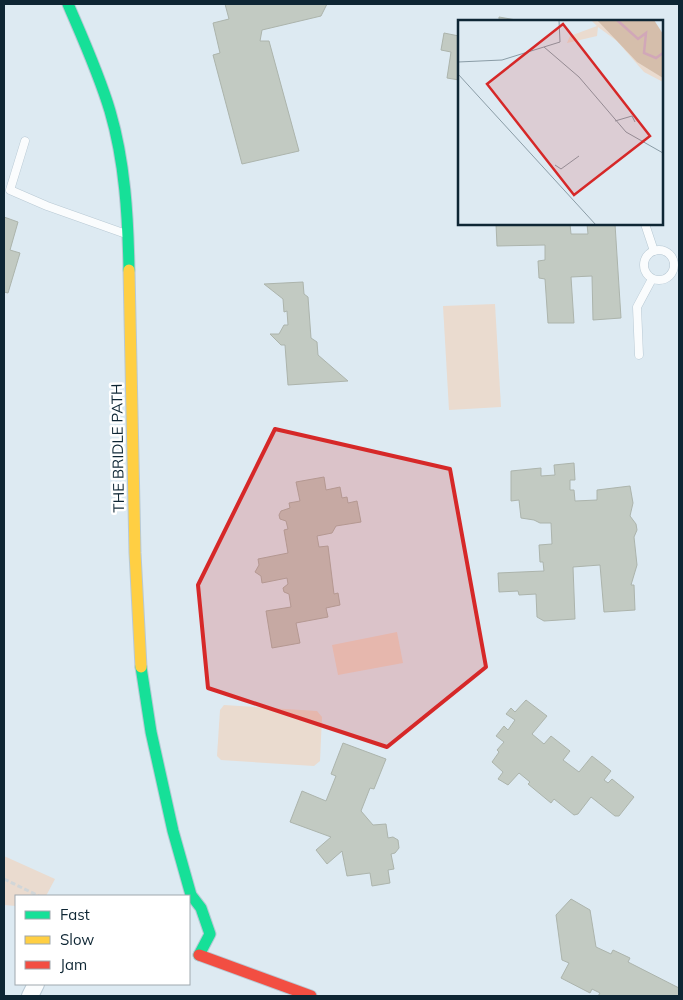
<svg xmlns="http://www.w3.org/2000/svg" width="683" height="1000" font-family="Mulish,sans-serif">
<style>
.green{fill:#eadbcf}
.building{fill:#c2cac2;stroke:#acb4ac}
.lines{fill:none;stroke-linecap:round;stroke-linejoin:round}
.lane-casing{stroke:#b8c9d4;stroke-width:9}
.street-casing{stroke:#b8c9d4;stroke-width:18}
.fast-casing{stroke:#b8c9d4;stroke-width:13}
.slow-casing{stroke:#b8c9d4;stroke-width:13}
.jam-casing{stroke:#b8c9d4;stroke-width:13}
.path{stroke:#d1d6d8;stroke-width:3;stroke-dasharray:5 2.5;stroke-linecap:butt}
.lane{stroke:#fafcfd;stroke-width:8}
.street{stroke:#fafcfd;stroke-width:16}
.fast{stroke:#16e098;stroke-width:11}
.slow{stroke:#ffcf43;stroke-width:11}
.jam{stroke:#f24e42;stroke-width:11}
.marked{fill:#d62828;fill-opacity:0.2;stroke:#d62828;stroke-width:4;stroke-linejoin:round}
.labels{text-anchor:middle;stroke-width:5;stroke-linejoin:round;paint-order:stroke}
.street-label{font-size:15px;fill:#0e2634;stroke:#fff}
.inset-river{fill:none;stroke:#d1a7b8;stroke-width:2.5}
.inset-road{fill:none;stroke:#8a9ca6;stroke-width:1}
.view{fill:#d62828;fill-opacity:0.15;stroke:#d62828;stroke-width:2.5}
.inset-edge{fill:none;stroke:#0e2634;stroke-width:2.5}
</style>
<rect width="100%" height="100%" fill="#ddeaf2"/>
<g class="green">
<path d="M495 304 501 407 449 410 443 306Z"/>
<path d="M397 632 403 663 338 675 332 645Z"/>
<path d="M224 705 317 711 322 717 320 761 314 766 221 760 217 756 220 710Z"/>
<path d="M4 856 55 879 46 896H16V906L4 905Z"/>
</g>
<g class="building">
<path d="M225 4H327L321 16 262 30 260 41H269L299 151 242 164 213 55 220 53 213 23 229 19Z"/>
<path d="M499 17 522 21H499Z"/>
<path d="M444 33 459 36V80L447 78 451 52 441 50Z"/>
<path d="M4 217 18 222 10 250 20 253 8 293 4 292Z"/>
<path d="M496 224H570L571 234H588L587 224H615L621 318 593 320 592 276 571 277 574 323H548L545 279 539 278 538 261 545 260V245L497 246Z"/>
<path d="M303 282 304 294 308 297 311 338 317 342 318 355 348 381 288 385 285 345H281L270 334H279L284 325H288L287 311 284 312 283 299 264 284Z"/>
<path d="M574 463 575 480H570V490H574L575 501 597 500V490L630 486 633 503 630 516 636 524 637 530 634 537 637 565 631 585H634L635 610 604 612 600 565 573 567 575 619 544 621 537 617 536 594 519 595 518 591 499 592 498 573 544 571 543 562H540L539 545 552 544 551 523H540L534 520 521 518 519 500 511 501V471L541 468V476L555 475 554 465Z"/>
<path d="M324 477 326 490 340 487 342 498 347 497 348 503 357 501 361 522 336 526 332 533 317 536 319 547 328 546 334 594 338 593 340 605 326 608 328 617 296 623 300 643 272 648 266 611 291 607 289 594 284 592 283 588 288 584 287 578 262 583 261 576 255 572 259 565 258 559 288 553 284 530 288 529 286 521 280 519 279 515 281 511 290 508 289 503 300 501 296 482Z"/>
<path d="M526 700 547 716 532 734 544 744 551 736 570 751 563 760 579 772 592 756 611 771 604 780 608 783 612 779 634 797 619 816H615L591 797 578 814 574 815 554 799 551 803 528 784 530 782 519 773 508 785 498 779 503 772 492 762 499 752 497 750 504 742 496 736 504 726 508 730 515 720 506 714 511 708 515 712Z"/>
<path d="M343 743 386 759 374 789 370 788 361 811 373 825 386 824 388 838 393 837 398 840 399 848 395 853 391 854 394 869 388 870 390 883 372 886 370 873 347 876 342 851 327 864 316 850 331 837 290 822 302 791 326 801 336 776 331 774Z"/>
<path d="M571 899 590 910 596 947 611 954 613 950 630 958 628 962 679 988V996H598L600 993 592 989 590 993 561 978 569 963 562 960 556 915Z"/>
</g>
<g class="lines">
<g class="lane-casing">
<g id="lane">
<path d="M25 141 10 190 47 206 126 234"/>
<path d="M645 224 654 251"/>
<circle cx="659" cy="265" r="15"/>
<path d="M639 355 637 307 652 279"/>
</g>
</g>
<g class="street-casing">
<path id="street" d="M30 996 36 984"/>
</g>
<g class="fast-casing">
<g id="fast">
<path d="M68 4C83 39 99 74 110 111 125 162 128 216 129 270"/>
<path d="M141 667 151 732 173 831 191 895 201 908 210 934 199 955"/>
</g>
</g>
<g class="slow-casing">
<path id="slow" d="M129 270 135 553 141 667"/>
</g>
<g class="jam-casing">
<path id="jam" d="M199 955 311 996"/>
</g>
<path class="path" d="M4 879 39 896"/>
<use href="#lane" class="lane"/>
<use href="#street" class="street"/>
<use href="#fast" class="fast"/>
<use href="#slow" class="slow"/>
<use href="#jam" class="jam"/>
</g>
<path class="marked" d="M275 429 450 469 486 667 387 747 208 688 198 585Z"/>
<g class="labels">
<g class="street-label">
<text transform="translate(118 448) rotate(-91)" y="5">THE BRIDLE PATH</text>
</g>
</g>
<g transform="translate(458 20)">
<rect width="205" height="205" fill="#ddeaf2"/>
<path d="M133 0H187L205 21V62L186 52 159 21 140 7 139 16 109 23 112 16 139 6Z" fill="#eadbcf"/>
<path d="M139 0H196L205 14V58L179 42Z" fill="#d5beab"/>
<path class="inset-river" d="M159 0 180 19 188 13 186 33 198 38 205 33"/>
<path class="inset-road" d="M86 27 121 57 168 112 205 133M0 42 44 40 102 22 101 0M0 54 138 205M157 101 174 96 177 102M97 145 103 149 121 136"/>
<path class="view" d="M105 4 192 116 116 175 29 64Z"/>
<rect width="205" height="205" class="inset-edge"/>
</g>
<rect width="683" height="1000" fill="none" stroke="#0e2634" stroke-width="10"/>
<rect x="15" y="895" width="175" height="90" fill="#ffffff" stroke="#9fa8ae"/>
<rect x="25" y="911" width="25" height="8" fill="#16e098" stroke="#9fa8ae"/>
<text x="60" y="920" font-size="15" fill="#0e2634">Fast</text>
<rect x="25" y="936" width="25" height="8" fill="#ffcf43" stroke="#9fa8ae"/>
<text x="60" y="945" font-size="15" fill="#0e2634">Slow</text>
<rect x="25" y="961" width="25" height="8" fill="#f24e42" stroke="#9fa8ae"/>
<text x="60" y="970" font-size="15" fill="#0e2634">Jam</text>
</svg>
